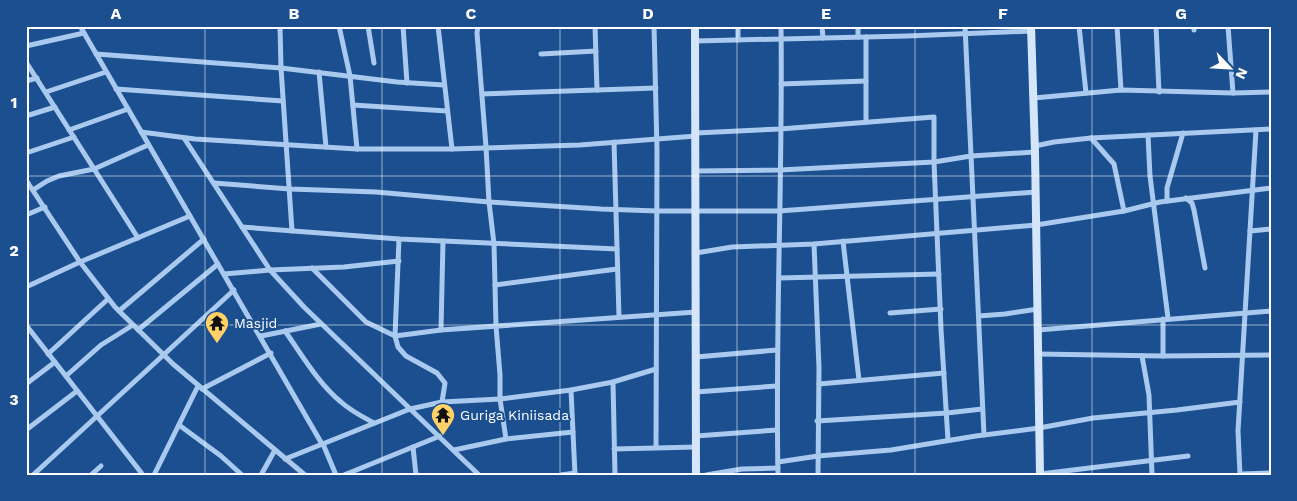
<svg xmlns="http://www.w3.org/2000/svg" width="1297" height="501" font-family="'Work Sans',sans-serif">
<style>
.lines{fill:none;stroke-linecap:round;stroke-linejoin:round}
.street{stroke:#a9c9ee;stroke-width:5}
.secondary{stroke:#d6e6fa;stroke-width:8}
.grid{fill:none;stroke:#fff;stroke-width:1;stroke-opacity:0.55}
.labels{text-anchor:middle;stroke-width:4;stroke-linejoin:round;paint-order:stroke}
.poi-label{font-size:14px;fill:#fff;stroke:#1b4f8f;text-anchor:start}
.neatline{fill:none;stroke:#fff;stroke-width:2}
.grid-label{font-size:16px;text-anchor:middle;font-weight:bold;fill:#fff}
</style>
<rect width="100%" height="100%" fill="#1b4f8f"/>
<g class="lines">
<g class="street">
<path d="M80 26 322 444"/>
<path d="M280 26 281 68 292 231"/>
<path d="M339 26 350 76 357 149"/>
<path d="M368 26 374 63"/>
<path d="M403 26 407 83"/>
<path d="M438 26 452 149"/>
<path d="M478 26 477 33 486 147 489 202 494 244 496 326 500 375V399L506 439"/>
<path d="M595 26 597 90"/>
<path d="M654 26 657 151 656 447"/>
<path d="M822 26 823 38"/>
<path d="M858 26V37"/>
<path d="M965 26 984 435"/>
<path d="M1079 26 1086 93"/>
<path d="M1117 26 1121 90"/>
<path d="M1156 26 1159 92"/>
<path d="M1194 26V30"/>
<path d="M1228 26 1233 93"/>
<path d="M738 40V26"/>
<path d="M695 41 907 36 1032 31"/>
<path d="M26 46 84 33"/>
<path d="M96 54 281 68 397 82 444 85"/>
<path d="M541 54 596 51"/>
<path d="M26 62 138 238"/>
<path d="M319 72 326 147"/>
<path d="M26 81 37 78"/>
<path d="M781 84 866 81"/>
<path d="M116 89 283 101"/>
<path d="M46 92 106 72"/>
<path d="M482 94 656 88"/>
<path d="M1034 98 1121 90 1233 93 1271 92"/>
<path d="M353 105 447 111"/>
<path d="M26 116 55 107"/>
<path d="M866 122V37"/>
<path d="M69 130 128 109"/>
<path d="M141 132 195 139 357 149H452L580 145 696 136"/>
<path d="M696 133 780 129 934 117V162L941 329 948 440"/>
<path d="M1148 135 1150 176 1168 318"/>
<path d="M184 138 270 270 304 307 479 475"/>
<path d="M1091 138 1114 164 1124 211"/>
<path d="M614 142 619 317"/>
<path d="M1035 146 1054 142 1091 138 1271 129"/>
<path d="M26 153 74 137"/>
<path d="M696 171 780 170 934 162 971 156 1035 152"/>
<path d="M26 180 80 262 115 307 173 364 305 475"/>
<path d="M214 183 290 189 376 192 489 202 601 209 657 211H779L1036 192"/>
<path d="M33 190 47 181 59 176 94 169 148 145"/>
<path d="M1186 198 1192 203 1194 210 1205 268"/>
<path d="M1167 201V188L1183 133"/>
<path d="M26 215 45 207"/>
<path d="M242 227 399 239 617 249"/>
<path d="M1250 231 1271 229"/>
<path d="M399 239 395 336 398 347 406 356 437 373 445 383 442 402"/>
<path d="M843 241 859 380"/>
<path d="M814 244 819 368 818 475"/>
<path d="M696 253 732 247 814 244 1036 225 1124 211 1160 202 1271 188"/>
<path d="M312 268 366 322 395 336 441 330 696 312"/>
<path d="M224 274 270 270 344 267 399 261"/>
<path d="M779 278 939 274"/>
<path d="M495 285 617 269"/>
<path d="M26 287 80 262 190 216"/>
<path d="M119 311 204 239"/>
<path d="M890 313 941 309"/>
<path d="M979 316 1005 314 1038 309"/>
<path d="M1163 319V356"/>
<path d="M26 325 143 475"/>
<path d="M138 330 218 264"/>
<path d="M441 330 443 241"/>
<path d="M1038 330 1271 311"/>
<path d="M285 331C302 355 318 383 341 402 351 411 363 417 374 423"/>
<path d="M261 336 321 324"/>
<path d="M48 354 108 299"/>
<path d="M1038 354 1163 356 1271 355"/>
<path d="M1142 356 1149 395 1152 475"/>
<path d="M696 357 777 350"/>
<path d="M66 376 101 345 133 325"/>
<path d="M613 382 615 475"/>
<path d="M26 384 55 362"/>
<path d="M819 384 944 373"/>
<path d="M202 389 271 353"/>
<path d="M571 390 575 475"/>
<path d="M696 392 776 386"/>
<path d="M817 421 947 413 982 409"/>
<path d="M179 425 221 456 242 475"/>
<path d="M26 430 77 391"/>
<path d="M696 436 777 430"/>
<path d="M323 444 336 475"/>
<path d="M413 447 416 475"/>
<path d="M614 449 696 447"/>
<path d="M454 450 506 439 573 432"/>
<path d="M285 459 410 409 442 402 500 399 571 390 613 382 656 369"/>
<path d="M778 462 818 456 891 450 976 436 1039 428 1093 418 1177 410 1240 402"/>
<path d="M1040 474 1188 456"/>
<path d="M1240 474 1271 473"/>
<path d="M33 475 234 290"/>
<path d="M91 475 101 466"/>
<path d="M154 475 198 386"/>
<path d="M261 475 275 450"/>
<path d="M344 475 440 436"/>
<path d="M561 475 575 473"/>
<path d="M706 475 742 469 778 468"/>
<path d="M778 475C775 325 783 176 781 26"/>
<path d="M1240 475 1238 431 1256 130"/>
</g>
<g class="secondary">
<path d="M695 26 696 475"/>
<path d="M1031 26 1035 152 1040 475"/>
</g>
</g>
<path class="grid" d="M205 26V475M382 26V475M560 26V475M737 26V475M915 26V475M1092 26V475M26 176H1271M26 325H1271"/>
<defs>
<g id="temple-pin" transform="scale(1.25)"><path d="M0 17L-7.5 6A9.5 9.5 0 1 1 7.5 6Z" fill="#ffd166" stroke="#1b4f8f"/><path d="M0-6L5-2H3V0L6.5 2.5H4V6H1.5V3h-3V6H-4V2.5H-6.5L-3 0V-2H-5Z" fill="#111"/></g>
</defs>
<g fill-rule="evenodd">
<use href="#temple-pin" x="217" y="323"/>
<use href="#temple-pin" x="443" y="415"/>
</g>
<g class="labels">
<g class="poi-label">
<text x="234" y="328">Masjid</text>
<text x="460" y="420">Guriga Kiniisada</text>
</g>
</g>
<rect width="1297" height="501" fill="none" stroke="#1b4f8f" stroke-width="55"/>
<g transform="translate(1230 68) rotate(115)" stroke="#1b4f8f" stroke-width="4" paint-order="stroke">
<path d="M0-4L9 19L0 12L-9 19Z" fill="#ffffff"/>
<text y="-8" font-size="14" font-weight="bold" text-anchor="middle" fill="#ffffff">N</text>
</g>
<rect x="28" y="28" width="1242" height="446" class="neatline"/>
<g class="grid-label">
<text x="116" y="19">A</text>
<text x="294" y="19">B</text>
<text x="471" y="19">C</text>
<text x="648" y="19">D</text>
<text x="826" y="19">E</text>
<text x="1003" y="19">F</text>
<text x="1181" y="19">G</text>
<text x="14" y="108">1</text>
<text x="14" y="256">2</text>
<text x="14" y="405">3</text>
</g>
</svg>
